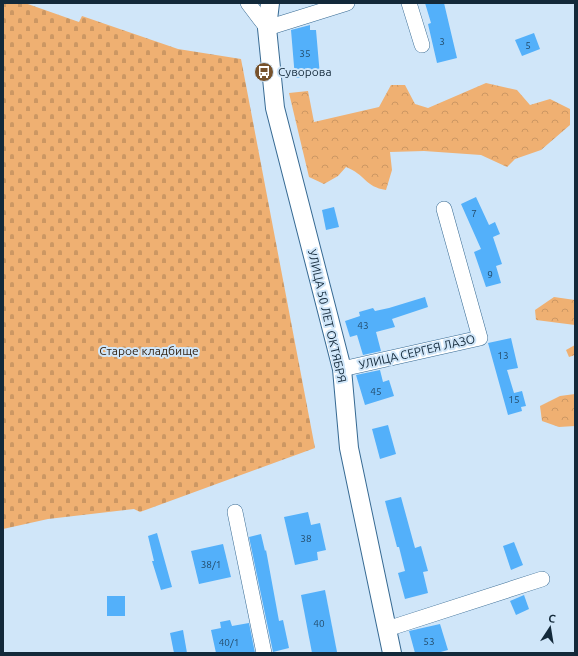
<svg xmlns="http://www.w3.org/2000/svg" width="578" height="656" font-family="Ubuntu,sans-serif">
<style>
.forest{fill:url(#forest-crowns)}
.cemetery{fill:url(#cemetery-stones)}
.building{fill:#53b0fa}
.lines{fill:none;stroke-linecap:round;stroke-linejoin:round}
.minor-casing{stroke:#376a93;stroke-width:16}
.major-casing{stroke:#376a93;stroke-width:20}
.minor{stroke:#fff;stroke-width:15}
.major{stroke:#fff;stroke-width:18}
.labels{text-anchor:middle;stroke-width:4;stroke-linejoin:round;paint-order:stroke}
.number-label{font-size:10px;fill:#234b6a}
.poi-label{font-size:12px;fill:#13293a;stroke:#d0e6f9;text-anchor:start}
.street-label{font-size:12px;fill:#13293a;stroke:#d0e6f9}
.park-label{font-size:12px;fill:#352617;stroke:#d0e6f9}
</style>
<defs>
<pattern id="forest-crowns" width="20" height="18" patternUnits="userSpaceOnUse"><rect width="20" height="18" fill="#efb072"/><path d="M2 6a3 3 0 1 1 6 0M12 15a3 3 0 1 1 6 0" fill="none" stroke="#cc9763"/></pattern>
<pattern id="cemetery-stones" width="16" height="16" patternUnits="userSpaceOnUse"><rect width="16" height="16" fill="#efb072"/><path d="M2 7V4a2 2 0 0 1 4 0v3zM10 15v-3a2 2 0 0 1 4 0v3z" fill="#cc9763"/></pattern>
</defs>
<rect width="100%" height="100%" fill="#d0e6f9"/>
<g class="forest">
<path d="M486 83 517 90 530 105 550 99 570 109V125L541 150 515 159 507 167 481 155 424 151 390 152 392 170 386 190C365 187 365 174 346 167L338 176 324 184 309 177 289 93 308 91 314 122 379 107 391 85H405L415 104 428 108Z"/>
<path d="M554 297 575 300V325L536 320 535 310Z"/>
<path d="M575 345V355L569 357 566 350Z"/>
<path d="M575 394V426L559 427 542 421 540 406 560 396Z"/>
</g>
<path class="cemetery" d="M3 3H25L79 22 82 16 178 49 241 59 315 448 140 512 134 509 48 519 3 529Z"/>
<g class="building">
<path d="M425 3H444L457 58 437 63 428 24 431 23Z"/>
<path d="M310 25V30H316L320 76 295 78 291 30Z"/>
<path d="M534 33 540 49 522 56 515 40Z"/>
<path d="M476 197 489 225 495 222 500 234 493 237 502 264 496 266 501 283 486 287 474 252 481 249 461 204Z"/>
<path d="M334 207 339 227 326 230 322 210Z"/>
<path d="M425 297 428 307 392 319 395 327 376 332 381 351 363 355 357 335 350 337 345 321 360 316 359 312 373 308 375 311 389 308Z"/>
<path d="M511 338 518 368 507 370 514 393 522 391 526 406 521 407 522 411 508 415 488 343Z"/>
<path d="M380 370 383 382 389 380 394 396 365 405 356 375Z"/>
<path d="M388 425 396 454 380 459 372 429Z"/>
<path d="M401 497 415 548 421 546 428 571 423 572 428 593 405 599 398 573 405 571 399 547H397L385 501Z"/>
<path d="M308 512 311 525 320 523 326 550 317 552 318 560 295 565 284 517Z"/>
<path d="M157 533 172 587 161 590 152 561H154L148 536Z"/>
<path d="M261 534 265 551 266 550 279 621 283 620 289 648 273 652 249 537Z"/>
<path d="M514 542 523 565 511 570 503 546Z"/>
<path d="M223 544 231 577 199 584 191 551Z"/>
<path d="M325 590 337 652 312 653 301 595Z"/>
<path d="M524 595 529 609 516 615 510 601Z"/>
<rect x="107" y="596" width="18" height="20"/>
<path d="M230 620 232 626 249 623 255 653H216L211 630 221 628 220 622Z"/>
<path d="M440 624 448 650 437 653H415L409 631Z"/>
<path d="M183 630 187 653H174L170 633Z"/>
</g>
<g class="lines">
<g class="minor-casing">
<g id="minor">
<path d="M248 3 267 28 347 3"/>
<path d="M409 3 422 45"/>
<path d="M342 369 480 338 444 209"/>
<path d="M235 512 264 653"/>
<path d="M387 629 542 579"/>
</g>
</g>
<g class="major-casing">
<path id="major" d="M270 3 267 28 275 108 342 369 349 448 392 653"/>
</g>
<use href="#minor" class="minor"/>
<use href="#major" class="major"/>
</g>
<defs>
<g id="bus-disc" transform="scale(1)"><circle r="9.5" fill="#77522c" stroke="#d0e6f9"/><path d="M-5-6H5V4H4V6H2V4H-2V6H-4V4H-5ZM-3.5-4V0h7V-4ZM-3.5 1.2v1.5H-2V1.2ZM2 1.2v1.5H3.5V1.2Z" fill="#fff"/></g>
</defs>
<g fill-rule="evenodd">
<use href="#bus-disc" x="264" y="72"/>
</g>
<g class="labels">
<g class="number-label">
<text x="442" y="45">3</text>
<text x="528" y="49">5</text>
<text x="305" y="57">35</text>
<text x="474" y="217">7</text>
<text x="490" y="278">9</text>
<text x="363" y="329">43</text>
<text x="503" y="359">13</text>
<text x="376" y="395">45</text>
<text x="514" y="403">15</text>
<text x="306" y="542">38</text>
<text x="211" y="568">38/1</text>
<text x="319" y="627">40</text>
<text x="429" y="645">53</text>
<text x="229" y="646">40/1</text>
</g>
<g class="poi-label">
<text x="278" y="76">Суворова</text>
</g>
<g class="street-label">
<text transform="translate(327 316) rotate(77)" y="4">УЛИЦА 50 ЛЕТ ОКТЯБРЯ</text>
<text transform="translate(417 352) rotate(-13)" y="4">УЛИЦА СЕРГЕЯ ЛАЗО</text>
</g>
<g class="park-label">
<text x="149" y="355">Старое кладбище</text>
</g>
</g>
<rect width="578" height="656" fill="none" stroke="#13293a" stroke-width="8"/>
<g transform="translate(550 628) rotate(12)" stroke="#d0e6f9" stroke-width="3" paint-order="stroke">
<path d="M0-3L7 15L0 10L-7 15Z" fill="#13293a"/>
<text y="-6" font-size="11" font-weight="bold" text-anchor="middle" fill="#13293a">С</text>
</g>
</svg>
